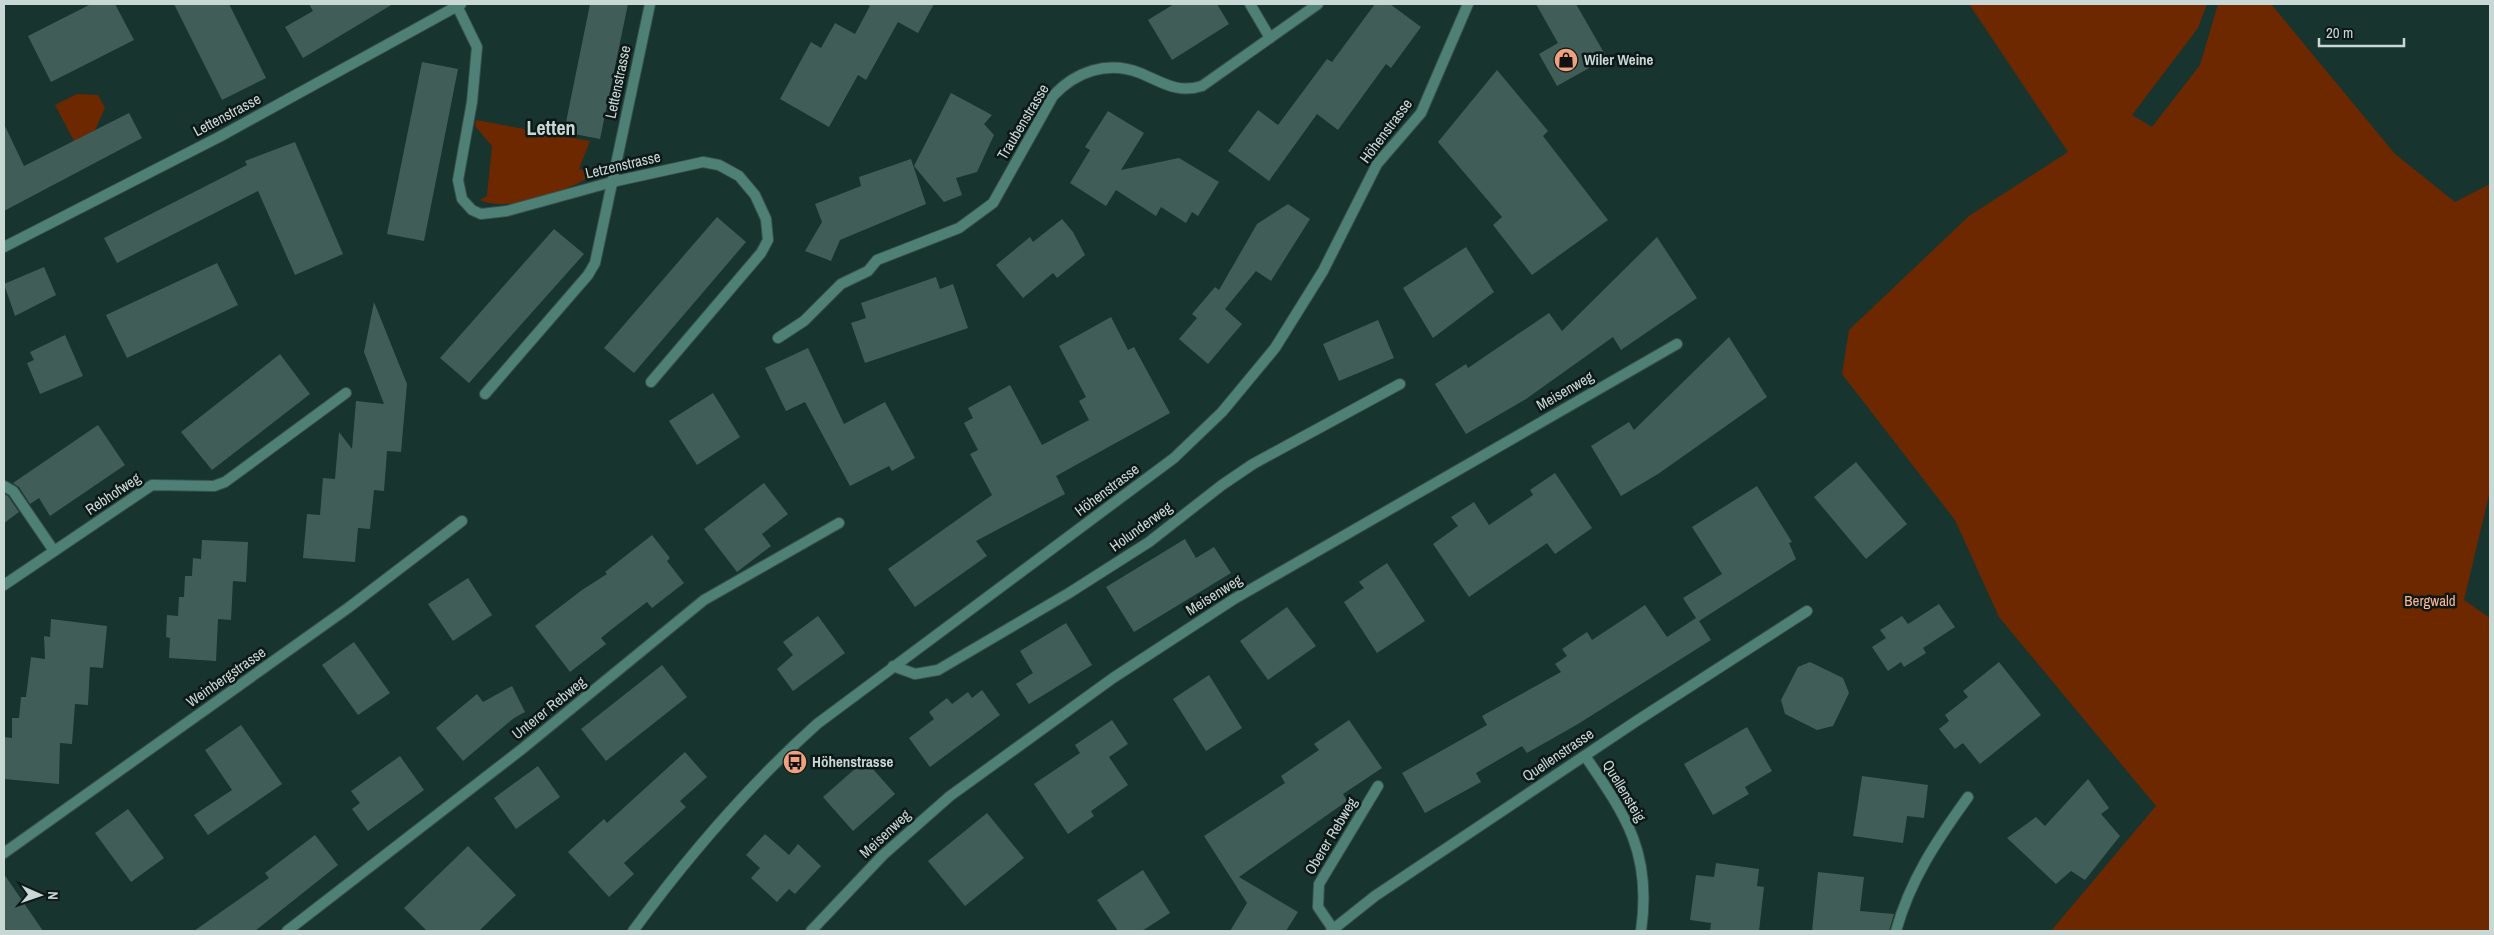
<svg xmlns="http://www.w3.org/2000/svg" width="2494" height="935" font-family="'Archivo Narrow',sans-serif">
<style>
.green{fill:#6d2800}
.building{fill:#415d57}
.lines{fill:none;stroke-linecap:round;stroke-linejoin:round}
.lane-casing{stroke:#38524d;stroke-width:12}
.street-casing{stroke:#38524d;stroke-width:12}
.lane{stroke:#4f8076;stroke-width:10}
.street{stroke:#4f8076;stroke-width:10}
.labels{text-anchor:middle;stroke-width:5;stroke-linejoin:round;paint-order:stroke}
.poi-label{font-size:15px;font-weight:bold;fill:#c9d8d5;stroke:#0d1916;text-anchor:start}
.street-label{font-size:15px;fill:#c9d8d5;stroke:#0d1916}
.park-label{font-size:15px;fill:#f9b395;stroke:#0d1916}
.district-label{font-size:20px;font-weight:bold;fill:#c9d8d5;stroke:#0d1916}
</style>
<rect width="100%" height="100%" fill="#18342f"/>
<g class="green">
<path d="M1969 4H2207L2198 28 2132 115 2152 127 2200 65 2218 4H2271L2395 154 2455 202 2490 184V491L2464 600 2490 618V931H2051L2156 806 1999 617 1955 520 1842 374 1849 330 1969 216 2068 152Z"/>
<path d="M77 94 98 95 105 108 95 130 74 141 55 105Z"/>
<path d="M476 120 590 141 579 169 597 172C576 189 505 214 480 200L487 196 492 146 475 126Z"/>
</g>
<g class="building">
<path d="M91 4H115L134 40 51 82 28 36Z"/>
<path d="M174 4H229L266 78 222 100Z"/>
<path d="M309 4H393L303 58 285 27 313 11Z"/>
<path d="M590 4H628L600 139 564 132Z"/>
<path d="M866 4H934L918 33 898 22 866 80 858 75 829 127 780 99 811 42 821 48 835 23 855 34 870 6Z"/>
<path d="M1174 4H1217L1229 24 1172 60 1148 20Z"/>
<path d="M1375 4H1390L1421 27 1391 68 1386 64 1338 130 1317 114 1269 181 1228 151 1258 110 1278 125 1327 59 1332 62Z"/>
<path d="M1536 4H1576L1607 58 1557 86 1539 54 1558 43Z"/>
<path d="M422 62 458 69 424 241 387 234Z"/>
<path d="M1497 70 1548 131 1543 136 1608 220 1532 275 1493 225 1502 217 1438 142Z"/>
<path d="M951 93 992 115 984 124 994 135 977 172 956 178 962 195 944 202 914 166Z"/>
<path d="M1108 111 1144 133 1121 170 1179 158 1219 182 1198 216 1192 212 1186 223 1161 207 1156 216 1116 190 1106 206 1070 183 1090 150 1085 147Z"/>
<path d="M129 113 142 138 4 211V124L24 166Z"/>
<path d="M295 142 343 254 295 275 258 191 117 263 104 238 247 165 245 161Z"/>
<path d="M911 159 926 204 840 240 831 261 805 251 822 222 815 204 861 186 859 177Z"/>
<path d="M1288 204 1310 219 1271 281 1256 271 1225 309 1242 324 1208 364 1179 339 1197 318 1192 314 1215 287 1219 290 1257 224Z"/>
<path d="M717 217 746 242 634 373 604 348Z"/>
<path d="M1062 219 1073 232 1085 255 1057 278 1053 273 1023 298 996 265 1030 237 1033 242Z"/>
<path d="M554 229 584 254 469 383 440 358Z"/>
<path d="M1657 237 1697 298 1621 350 1613 337 1526 399 1466 434 1435 384 1466 364 1468 368 1549 313 1562 331Z"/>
<path d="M1466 247 1494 292 1433 338 1403 288Z"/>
<path d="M217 263 238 305 127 358 106 315Z"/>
<path d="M44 267 56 295 15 316 4 284Z"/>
<path d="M936 277 940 289 953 284 968 328 865 363 851 323 866 318 861 303Z"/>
<path d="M374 302 407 384 401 452 387 451 384 491 374 490 370 529 358 528 355 562 303 558 307 514 320 515 323 478 335 479 339 432 352 449 356 401 384 404 364 352Z"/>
<path d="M1111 317 1128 350 1134 347 1170 413 1056 476 1065 494 976 541 987 556 915 607 888 569 992 495 970 454 978 450 964 423 973 418 968 408 1010 385 1042 445 1089 420 1079 401 1086 397 1059 346Z"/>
<path d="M1378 320 1394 358 1339 381 1323 344Z"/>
<path d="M65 335 83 376 40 394 27 363 34 360 30 352Z"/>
<path d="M1729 337 1767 397 1658 474 1621 496 1591 446 1629 422 1634 430Z"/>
<path d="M808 348 844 424 885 402 915 458 892 471 889 466 850 486 805 402 786 411 765 368Z"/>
<path d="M280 354 310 394 212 470 181 432Z"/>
<path d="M713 393 740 437 697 465 669 421Z"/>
<path d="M98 425 125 465 50 516 39 498 30 504 19 487 13 483Z"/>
<path d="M1856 462 1907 524 1866 559 1814 497Z"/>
<path d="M1555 473 1592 528 1555 554 1547 543 1469 597 1433 544 1458 526 1451 517 1474 502 1489 525 1533 495 1530 490Z"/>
<path d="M764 483 788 514 762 534 771 546 737 572 704 529Z"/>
<path d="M1757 486 1792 542 1789 543 1796 559 1699 621 1711 640 1578 724 1527 753 1522 746 1476 773 1481 782 1425 813 1402 773 1487 725 1482 716 1561 672 1555 664 1567 656 1562 649 1587 632 1592 640 1645 605 1667 637 1696 618 1683 598 1722 574 1692 527Z"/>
<path d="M4 494 8 496 19 512 4 523Z"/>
<path d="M652 535 670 558 667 561 684 583 652 608 647 602 612 629 601 638 606 644 570 672 535 626 582 590 607 574 605 572Z"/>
<path d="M1185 539 1196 558 1214 547 1231 573 1134 632 1106 587Z"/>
<path d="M202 540 248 542 246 582 233 581 231 620 218 619 216 661 169 658 170 638 166 637 167 615 178 616 179 597H184L185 576H192L193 558 201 559Z"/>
<path d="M1387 563 1425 621 1377 653 1344 602 1364 588 1359 582Z"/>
<path d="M468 578 492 615 453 641 428 604Z"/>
<path d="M1939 604 1955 627 1923 648 1926 653 1904 667 1901 662 1888 671 1872 647 1886 638 1880 630 1902 616 1908 624Z"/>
<path d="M1287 607 1316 646 1268 680 1240 641Z"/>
<path d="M818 616 845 653 793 691 777 669 793 655 783 642Z"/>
<path d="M51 619 107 626 103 668 90 667 88 705 75 704 72 744 60 743 59 784 4 779V737L12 738V718H19L21 697H26L31 657 45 659 44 636 50 637Z"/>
<path d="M1066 623 1092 665 1029 704 1016 684 1033 673 1020 651Z"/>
<path d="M354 642 390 693 358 715 322 665Z"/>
<path d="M1810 662 1843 678 1849 693 1833 726 1817 730 1785 714 1781 700 1798 667Z"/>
<path d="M1999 662 2041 715 1980 764 1963 743 1955 749 1939 729 1949 721 1945 715 1968 697 1963 691Z"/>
<path d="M662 665 687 697 606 761 581 729Z"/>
<path d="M1209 675 1242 728 1206 751 1173 699Z"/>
<path d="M512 686 525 712 514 718 463 761 436 728 477 694 483 702Z"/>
<path d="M982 690 1000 715 930 767 909 738 934 719 929 712 947 698 952 704 968 692 972 698Z"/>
<path d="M1112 720 1128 744 1109 757 1128 785 1091 811 1094 816 1068 834 1034 784 1080 753 1075 745Z"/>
<path d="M1349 720 1382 768 1343 794 1347 801 1239 877 1298 912 1286 931H1230L1247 903 1204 836 1285 783 1281 776 1319 750 1314 744Z"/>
<path d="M241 725 282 784 208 835 194 815 232 790 205 750Z"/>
<path d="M1747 727 1772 771 1745 787 1749 794 1713 815 1684 764Z"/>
<path d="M685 752 707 777 680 801 686 807 624 863 634 874 609 897 568 852 604 819 607 823Z"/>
<path d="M400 756 424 790 368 831 352 809 360 803 351 791Z"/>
<path d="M865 760 895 794 853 831 823 797Z"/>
<path d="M538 766 560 797 516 829 494 798Z"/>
<path d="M1862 776 1928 785 1924 818 1907 816 1903 843 1853 836Z"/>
<path d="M2088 779 2109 808 2101 814 2120 836 2085 880 2071 871 2056 884 2007 838 2036 817 2045 826Z"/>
<path d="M128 809 164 858 131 882 95 833Z"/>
<path d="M987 813 1024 858 965 906 928 861Z"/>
<path d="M765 834 789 855 798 844 821 866 795 894 789 889 777 902 751 878 760 868 746 855Z"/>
<path d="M315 835 338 865 255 931H194L269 878 265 873Z"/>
<path d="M468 846 516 895 479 931H427L404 908Z"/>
<path d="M1716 863 1759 869 1757 886 1764 887 1759 931H1710L1711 923 1690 920 1696 875 1714 877Z"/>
<path d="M1143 870 1170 913 1142 931H1118L1097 900Z"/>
<path d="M1818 872 1864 877 1860 911 1894 914 1889 931H1812Z"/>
<path d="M4 874 43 931H4Z"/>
</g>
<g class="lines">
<g class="lane-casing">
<path id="lane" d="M4 486 13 491 54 551"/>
</g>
<g class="street-casing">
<g id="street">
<path d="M1250 4 1270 38"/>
<path d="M457 6 477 47 472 102 458 180 462 199 472 210 481 214 507 211 612 182 703 162 719 165 739 176 755 195 766 219 768 240 761 253 651 382"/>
<path d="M4 247 219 137 461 4"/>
<path d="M778 338 804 321 841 284 868 271 877 260 959 228 993 203 1053 96C1075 72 1107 60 1140 73 1162 82 1177 94 1202 86L1318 4"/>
<path d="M485 394 588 275 595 263 650 4"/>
<path d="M4 585 152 485 214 486 225 482 346 393"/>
<path d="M893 666 915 674 938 670 1069 593 1149 542 1222 485 1253 464 1400 384"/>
<path d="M1585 756C1627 817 1652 854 1641 931"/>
<path d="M4 853 348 608 462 521"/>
<path d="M1333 929 1318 907 1319 884 1378 786"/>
<path d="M287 931 522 749 704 600 839 523"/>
<path d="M633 931C688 856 748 786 817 724L1174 458 1222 412 1275 348 1323 271 1377 164 1421 113 1468 4"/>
<path d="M811 931 883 855 950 796 1113 678 1234 599 1677 344"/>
<path d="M1331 931 1375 896 1635 722 1807 611"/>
<path d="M1896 931C1910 880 1937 840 1968 797"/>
</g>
</g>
<use href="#lane" class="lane"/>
<use href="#street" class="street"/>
</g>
<defs>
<g id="shop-disc" transform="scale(1.25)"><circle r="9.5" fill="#f2a17e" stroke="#0d1916"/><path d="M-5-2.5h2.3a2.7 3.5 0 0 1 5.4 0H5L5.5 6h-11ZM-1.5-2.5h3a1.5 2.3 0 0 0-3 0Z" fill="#111"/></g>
<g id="bus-disc" transform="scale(1.25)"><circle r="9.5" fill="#f2a17e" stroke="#0d1916"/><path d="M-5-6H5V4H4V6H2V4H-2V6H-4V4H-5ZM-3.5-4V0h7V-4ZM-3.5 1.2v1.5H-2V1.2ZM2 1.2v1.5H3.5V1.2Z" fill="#111"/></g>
</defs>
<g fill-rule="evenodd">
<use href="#shop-disc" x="1566" y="60"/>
<use href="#bus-disc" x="795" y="762"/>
</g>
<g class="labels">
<g class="poi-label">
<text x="1584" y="65">Wiler Weine</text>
<text x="812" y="767">Höhenstrasse</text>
</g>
<g class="street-label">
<text transform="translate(618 82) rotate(-78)" y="5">Lettenstrasse</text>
<text transform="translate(227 115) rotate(-28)" y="5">Lettenstrasse</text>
<text transform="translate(1023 122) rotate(-59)" y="5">Traubenstrasse</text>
<text transform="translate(1386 131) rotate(-53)" y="5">Höhenstrasse</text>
<text transform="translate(623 165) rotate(-13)" y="5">Letzenstrasse</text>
<text transform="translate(1565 391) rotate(-30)" y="5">Meisenweg</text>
<text transform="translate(1107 490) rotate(-37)" y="5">Höhenstrasse</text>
<text transform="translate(113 494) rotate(-34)" y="5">Rebhofweg</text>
<text transform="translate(1141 527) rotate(-36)" y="5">Holunderweg</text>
<text transform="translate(1214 595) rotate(-32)" y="5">Meisenweg</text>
<text transform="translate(226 677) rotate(-35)" y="5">Weinbergstrasse</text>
<text transform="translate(549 708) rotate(-39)" y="5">Unterer Rebweg</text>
<text transform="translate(1558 755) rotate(-34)" y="5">Quellenstrasse</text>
<text transform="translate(1624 791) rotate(59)" y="5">Quellensteig</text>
<text transform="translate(885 834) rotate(-43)" y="5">Meisenweg</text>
<text transform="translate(1331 836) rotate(-59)" y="5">Oberer Rebweg</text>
</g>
<g class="park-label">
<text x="2430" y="606">Bergwald</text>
</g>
<g class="district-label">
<text x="551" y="135">Letten</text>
</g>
</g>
<rect width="2494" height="935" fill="none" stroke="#c9d8d5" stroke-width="10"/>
<g transform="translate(40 895) rotate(92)" stroke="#0d1916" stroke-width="4" paint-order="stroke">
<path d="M0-4L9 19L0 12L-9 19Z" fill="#c9d8d5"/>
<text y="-8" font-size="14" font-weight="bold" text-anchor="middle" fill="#c9d8d5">N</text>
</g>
<path d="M2319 38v8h85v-8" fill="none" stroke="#c9d8d5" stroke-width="2.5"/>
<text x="2326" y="38" font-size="15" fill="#c9d8d5" stroke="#0d1916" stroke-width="4" paint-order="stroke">20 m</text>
</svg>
